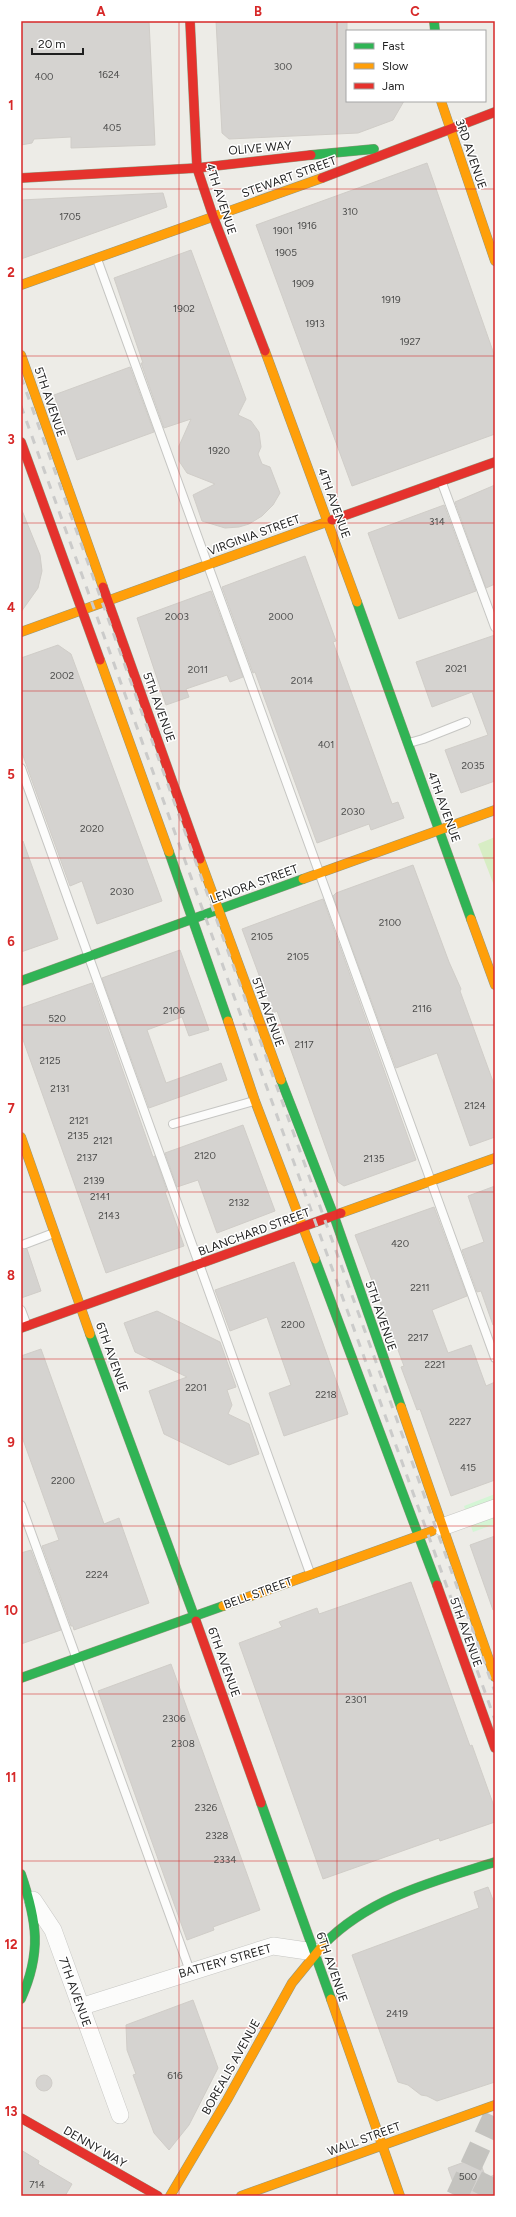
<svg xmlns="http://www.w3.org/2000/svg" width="516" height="2217" font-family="Figtree,sans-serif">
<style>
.grass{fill:#d7edc4}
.park{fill:#d4f5d5}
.building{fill:#d5d3d0;stroke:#d0cdc8}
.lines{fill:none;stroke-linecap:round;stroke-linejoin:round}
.highway-tunnel{stroke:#c4c3bf;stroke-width:22;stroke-dasharray:22 11;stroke-linecap:butt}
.lane-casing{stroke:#c6c6c3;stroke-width:10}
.street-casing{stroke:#c6c6c3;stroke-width:18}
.fast-casing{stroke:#94987e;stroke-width:10}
.slow-casing{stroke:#94987e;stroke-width:10}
.jam-casing{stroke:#94987e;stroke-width:10}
.lane{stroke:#fcfcfb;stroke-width:8}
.street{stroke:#fcfcfb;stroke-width:17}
.fast{stroke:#30b455;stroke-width:9}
.slow{stroke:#ff9f0a;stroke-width:9}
.jam{stroke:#e5322d;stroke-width:9}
.rail{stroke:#cbcbca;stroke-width:3;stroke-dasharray:8 8;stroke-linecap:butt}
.grid{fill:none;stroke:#d62828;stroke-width:1;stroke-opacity:0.55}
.labels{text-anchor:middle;stroke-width:3;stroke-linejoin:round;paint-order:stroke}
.number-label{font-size:10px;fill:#4c4c4b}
.street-label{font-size:12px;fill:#1f1f1f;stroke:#fff}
.neatline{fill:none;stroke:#d62828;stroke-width:1.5}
.grid-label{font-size:13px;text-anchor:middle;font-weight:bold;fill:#d62828}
</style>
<rect width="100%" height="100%" fill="#edece7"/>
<path class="grass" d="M495 837V888L478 844Z"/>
<path class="park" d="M495 1494V1524L473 1532 464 1506Z"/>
<g class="building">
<path d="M21 21H149L155 145 71 148V137L34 139 32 143 21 145Z"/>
<path d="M216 21H347V101H404L393 120 358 133 229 139 222 133Z"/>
<path d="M427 163 495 357V434L352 486 256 225Z"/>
<path d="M163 193 167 207 21 259V200Z"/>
<path d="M191 250 246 399 238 415 251 421 259 432 261 447 258 454 262 464 270 467 280 493 273 505 262 516 249 524 239 527 225 528 202 521 193 495 215 484 187 473 179 461V446L191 419 164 428 141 363H143L114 278Z"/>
<path d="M130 367 154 432 77 460 54 395Z"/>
<path d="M495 485V584L486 588 455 502Z"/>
<path d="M444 505 476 591 399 619 368 533Z"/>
<path d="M21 508 40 555 42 571 38 588 21 612Z"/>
<path d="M305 556 336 641 333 642 392 804 398 802 404 818 371 830 369 824 317 843 255 672 253 673 222 587Z"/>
<path d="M211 591 243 677 230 682 227 675 186 689 189 697 166 705 137 618Z"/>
<path d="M495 635V781L461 793 445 750 488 735 472 692 432 707 416 662Z"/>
<path d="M58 645 71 654 162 901 97 924 82 881 70 886 21 750V658Z"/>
<path d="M23 841 58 939 21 952V842Z"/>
<path d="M413 865 449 962 461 989 460 991 495 1087V1137L470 1146 437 1053 396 1068 333 896 336 893Z"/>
<path d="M323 899 416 1160 344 1186 338 1182 277 1011 273 1013 242 929Z"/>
<path d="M180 950 209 1030 189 1036 182 1017 147 1030 166 1083 221 1063 227 1080 149 1108 102 978Z"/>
<path d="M92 983 153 1157 155 1156 167 1191 165 1192 184 1246 106 1273 21 1034V1008Z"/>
<path d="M243 1125 275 1211 217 1233 198 1180 177 1187 165 1153Z"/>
<path d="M495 1186V1325H493L481 1291 477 1292 462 1250 484 1242 468 1196Z"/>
<path d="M434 1207 467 1296 432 1310 448 1353 471 1345 486 1386 495 1382V1480L451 1496 420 1409 417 1410 401 1367 404 1366 355 1235Z"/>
<path d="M21 1248 27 1249 41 1291 21 1298Z"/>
<path d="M294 1262 348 1414 284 1436 269 1393 291 1385 267 1317 230 1331 215 1290Z"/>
<path d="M157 1311 220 1342 236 1387 227 1390 232 1405 228 1414 249 1424 259 1454 229 1465 164 1434 149 1391 187 1377 135 1352 124 1323Z"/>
<path d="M41 1349 104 1524 119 1518 149 1603 74 1630 73 1626H71L42 1546 59 1540 21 1434V1356Z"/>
<path d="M495 1536V1609L493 1610 470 1545Z"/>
<path d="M31 1550 61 1630 21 1644V1553Z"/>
<path d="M411 1582 470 1746 472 1745 495 1809V1822L440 1841 439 1838 323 1879 239 1643 282 1627 279 1622 317 1608 319 1614Z"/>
<path d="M171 1664 260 1910 213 1927 214 1930 187 1940 98 1691Z"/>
<path d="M488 1887 495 1905V2082L437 2101 427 2096 421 2095 408 2085 398 2082 352 1955 479 1908 474 1892Z"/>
<path d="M193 2000 218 2068 189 2125 169 2150 154 2133 133 2075 136 2074 127 2050 126 2025Z"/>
<circle cx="44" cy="2083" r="8"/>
<path d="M21 2150 39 2161 38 2164 72 2184 65 2196H21Z"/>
<path d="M478 2157 486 2178 495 2175V2196H458L448 2168Z"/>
</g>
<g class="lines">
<g class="highway-tunnel">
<path d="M457 2196 495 2114"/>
<path d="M482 2196 495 2170"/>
</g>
<g class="lane-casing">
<g id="lane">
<path d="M97 259 495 1358"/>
<path d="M442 483 495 627"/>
<path d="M409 743 423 739 466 722"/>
<path d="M21 768 310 1573"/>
<path d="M173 1124 254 1101"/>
<path d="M25 1244 54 1233"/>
<path d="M21 1310 27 1326"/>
<path d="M21 1505 190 1971"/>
</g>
</g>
<g class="street-casing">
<g id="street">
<path d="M442 1527 495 1508"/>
<path d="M33 1900 53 1930 120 2115"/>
<path d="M80 2007 273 1946 314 1952"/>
</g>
</g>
<g class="fast-casing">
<g id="fast">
<path d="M434 21 435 31"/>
<path d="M311 155 374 149"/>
<path d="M357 602 471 919"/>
<path d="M169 852 228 1021"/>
<path d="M21 981 303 879"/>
<path d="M281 1080 334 1216 401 1407"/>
<path d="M315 1259 437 1585"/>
<path d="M90 1334 196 1621"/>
<path d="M21 1678 223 1606"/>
<path d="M261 1803 331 1999"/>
<path d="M21 1874C37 1921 42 1952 21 1999"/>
<path d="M324 1944C370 1897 435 1881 495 1862"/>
</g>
</g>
<g class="slow-casing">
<g id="slow">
<path d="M441 101 495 261"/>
<path d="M21 285 322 178"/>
<path d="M265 351 357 602"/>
<path d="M21 355 103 587"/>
<path d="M21 632 332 520"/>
<path d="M100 660 169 852"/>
<path d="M200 859 281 1080"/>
<path d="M303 879 495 810"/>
<path d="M471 919 495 985"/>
<path d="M228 1021 255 1101 315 1259"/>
<path d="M21 1137 90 1334"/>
<path d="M341 1213 495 1158"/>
<path d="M401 1407 495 1677"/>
<path d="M223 1606 432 1531"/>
<path d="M331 1999 400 2196"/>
<path d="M170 2196 227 2100 292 1983 324 1944"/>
<path d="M241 2196 495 2105"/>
</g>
</g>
<g class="jam-casing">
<g id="jam">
<path d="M190 21 197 168 213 216 265 351"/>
<path d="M21 178 197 168 311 155"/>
<path d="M322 178 495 112"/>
<path d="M21 442 100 660"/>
<path d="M332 520 495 462"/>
<path d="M103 587 200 859"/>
<path d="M21 1328 341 1213"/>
<path d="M437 1585 495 1748"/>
<path d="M196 1621 261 1803"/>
<path d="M21 2118 158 2196"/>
</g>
</g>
<use href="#lane" class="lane"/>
<use href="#street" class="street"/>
<use href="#fast" class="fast"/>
<use href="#slow" class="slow"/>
<use href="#jam" class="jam"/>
<g class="rail">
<path d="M21 377 495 1692"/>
<path d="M21 406 495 1720"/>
</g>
</g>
<path class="grid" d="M179 21V2196M337 21V2196M21 189H495M21 356H495M21 523H495M21 691H495M21 858H495M21 1025H495M21 1192H495M21 1359H495M21 1526H495M21 1694H495M21 1861H495M21 2028H495"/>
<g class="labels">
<g class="number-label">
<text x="283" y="70">300</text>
<text x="109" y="78">1624</text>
<text x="44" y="80">400</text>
<text x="112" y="131">405</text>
<text x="350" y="215">310</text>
<text x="70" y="220">1705</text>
<text x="307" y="229">1916</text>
<text x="283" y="234">1901</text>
<text x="286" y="256">1905</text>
<text x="303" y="287">1909</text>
<text x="391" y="303">1919</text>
<text x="184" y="312">1902</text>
<text x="315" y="327">1913</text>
<text x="410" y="345">1927</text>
<text x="219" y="454">1920</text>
<text x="437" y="525">314</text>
<text x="177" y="620">2003</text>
<text x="281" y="620">2000</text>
<text x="456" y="672">2021</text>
<text x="198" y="673">2011</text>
<text x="62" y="679">2002</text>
<text x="302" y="684">2014</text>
<text x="326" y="748">401</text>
<text x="473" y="769">2035</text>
<text x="353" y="815">2030</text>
<text x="92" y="832">2020</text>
<text x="122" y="895">2030</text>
<text x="390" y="926">2100</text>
<text x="262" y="940">2105</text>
<text x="298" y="960">2105</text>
<text x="422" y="1012">2116</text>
<text x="174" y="1014">2106</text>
<text x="57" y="1022">520</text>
<text x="304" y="1048">2117</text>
<text x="50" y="1064">2125</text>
<text x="60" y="1092">2131</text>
<text x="475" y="1109">2124</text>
<text x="79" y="1124">2121</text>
<text x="78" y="1139">2135</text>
<text x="103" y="1144">2121</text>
<text x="205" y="1159">2120</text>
<text x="87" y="1161">2137</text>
<text x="374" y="1162">2135</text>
<text x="94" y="1184">2139</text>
<text x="100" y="1200">2141</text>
<text x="239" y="1206">2132</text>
<text x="109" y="1219">2143</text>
<text x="400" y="1247">420</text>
<text x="420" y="1291">2211</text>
<text x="293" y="1328">2200</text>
<text x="418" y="1341">2217</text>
<text x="435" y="1368">2221</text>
<text x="196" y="1391">2201</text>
<text x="326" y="1398">2218</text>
<text x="460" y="1425">2227</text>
<text x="468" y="1471">415</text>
<text x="63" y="1484">2200</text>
<text x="97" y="1578">2224</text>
<text x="356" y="1703">2301</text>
<text x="174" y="1722">2306</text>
<text x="183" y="1747">2308</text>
<text x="206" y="1811">2326</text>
<text x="217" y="1839">2328</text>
<text x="225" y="1863">2334</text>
<text x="397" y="2017">2419</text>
<text x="175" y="2079">616</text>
<text x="468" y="2180">500</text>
<text x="37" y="2188">714</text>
</g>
<g class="street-label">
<text transform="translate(260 148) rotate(-5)" y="4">OLIVE WAY</text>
<text transform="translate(471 154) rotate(71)" y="4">3RD AVENUE</text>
<text transform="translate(289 177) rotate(-20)" y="4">STEWART STREET</text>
<text transform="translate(221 199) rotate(72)" y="4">4TH AVENUE</text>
<text transform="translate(50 402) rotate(71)" y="4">5TH AVENUE</text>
<text transform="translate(334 503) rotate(70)" y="4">4TH AVENUE</text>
<text transform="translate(254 535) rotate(-20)" y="4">VIRGINIA STREET</text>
<text transform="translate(159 707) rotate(70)" y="4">5TH AVENUE</text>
<text transform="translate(444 807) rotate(70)" y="4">4TH AVENUE</text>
<text transform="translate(254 884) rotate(-20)" y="4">LENORA STREET</text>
<text transform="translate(268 1012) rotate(70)" y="4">5TH AVENUE</text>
<text transform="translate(254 1232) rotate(-20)" y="4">BLANCHARD STREET</text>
<text transform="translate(381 1316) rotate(71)" y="4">5TH AVENUE</text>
<text transform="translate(112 1357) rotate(70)" y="4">6TH AVENUE</text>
<text transform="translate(258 1593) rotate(-20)" y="4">BELL STREET</text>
<text transform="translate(466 1632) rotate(70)" y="4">5TH AVENUE</text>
<text transform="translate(224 1662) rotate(70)" y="4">6TH AVENUE</text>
<text transform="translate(225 1961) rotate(-16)" y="4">BATTERY STREET</text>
<text transform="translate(332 1967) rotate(71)" y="4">6TH AVENUE</text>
<text transform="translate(75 1992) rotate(70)" y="4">7TH AVENUE</text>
<text transform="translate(231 2067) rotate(-61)" y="4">BOREALIS AVENUE</text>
<text transform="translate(364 2139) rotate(-20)" y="4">WALL STREET</text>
<text transform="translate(95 2147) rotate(30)" y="4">DENNY WAY</text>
</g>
</g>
<rect width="516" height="2217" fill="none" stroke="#ffffff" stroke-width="44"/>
<rect x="346" y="30" width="140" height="72" fill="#ffffff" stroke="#a5a5a5"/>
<rect x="354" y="43" width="20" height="6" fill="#30b455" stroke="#a5a5a5"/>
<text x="382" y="50" font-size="12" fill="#1f1f1f">Fast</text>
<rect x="354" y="63" width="20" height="6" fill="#ff9f0a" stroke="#a5a5a5"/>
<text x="382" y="70" font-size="12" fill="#1f1f1f">Slow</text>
<rect x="354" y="83" width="20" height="6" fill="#e5322d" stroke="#a5a5a5"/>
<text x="382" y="90" font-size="12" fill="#1f1f1f">Jam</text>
<path d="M32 48v6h51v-6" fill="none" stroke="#1f1f1f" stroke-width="2"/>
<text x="38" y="48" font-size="12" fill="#1f1f1f" stroke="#ffffff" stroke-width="3" paint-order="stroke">20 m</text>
<rect x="22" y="22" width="472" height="2173" class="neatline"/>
<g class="grid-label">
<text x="101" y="16">A</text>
<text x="258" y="16">B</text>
<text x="415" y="16">C</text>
<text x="11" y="110">1</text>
<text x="11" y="277">2</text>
<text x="11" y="444">3</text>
<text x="11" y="612">4</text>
<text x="11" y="779">5</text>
<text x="11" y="946">6</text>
<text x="11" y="1113">7</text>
<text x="11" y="1280">8</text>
<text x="11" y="1447">9</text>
<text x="11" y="1615">10</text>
<text x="11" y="1782">11</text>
<text x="11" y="1949">12</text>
<text x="11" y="2116">13</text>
</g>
</svg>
